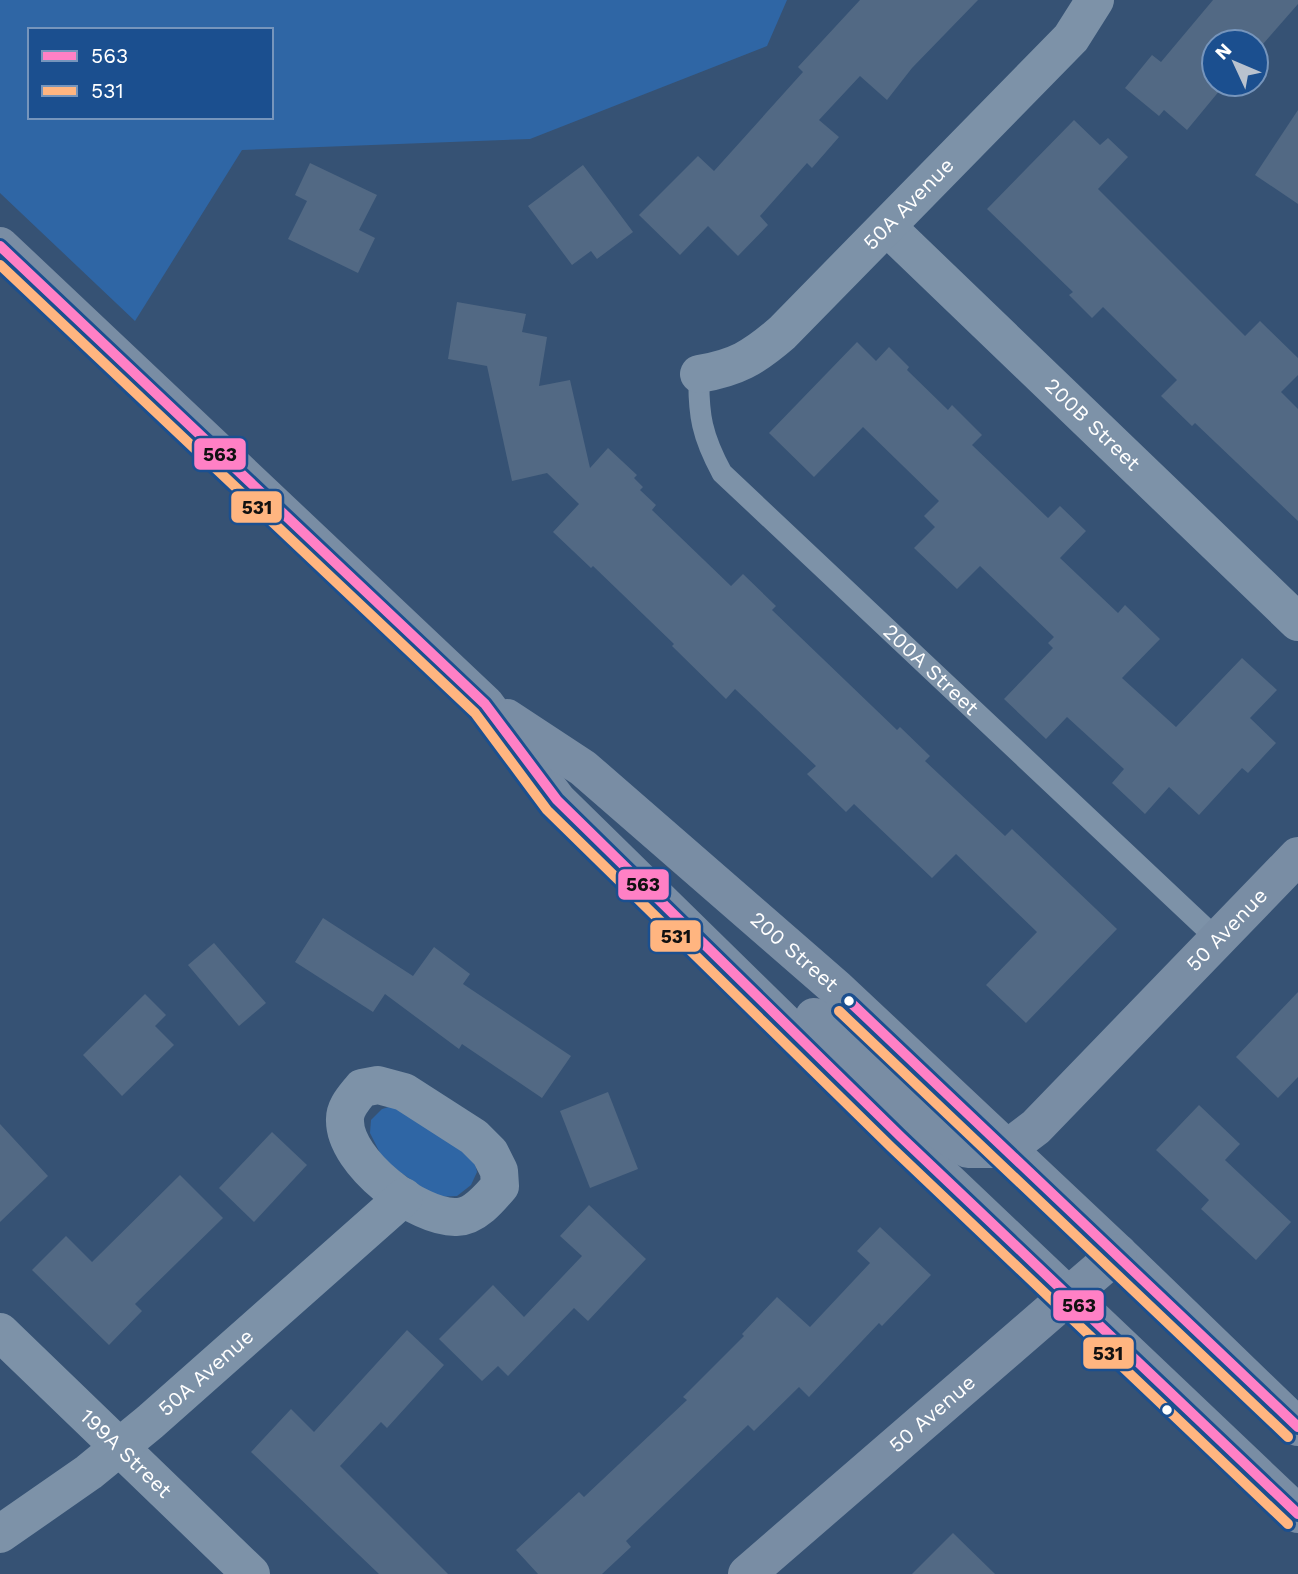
<svg xmlns="http://www.w3.org/2000/svg" width="1298" height="1574" font-family="'Work Sans',sans-serif">
<style>
.green{fill:#2f66a5;fill-rule:evenodd}
.building{fill:#526984}
.lines{fill:none;stroke-linecap:round;stroke-linejoin:round}
.lane{stroke:#7d92a8;stroke-width:21}
.street{stroke:#7d92a8;stroke-width:38}
.secondary{stroke:#798da4;stroke-width:38}
.bus-1-casing{stroke:#1b4f8f;stroke-width:16}
.bus-2-casing{stroke:#1b4f8f;stroke-width:16}
.bus-1{stroke:#ff80c5;stroke-width:10}
.bus-2{stroke:#ffb580;stroke-width:10}
.bus-dot{fill:#fff;stroke:#1b4f8f;stroke-width:2.5}
.labels{text-anchor:middle;stroke-width:5;stroke-linejoin:round;paint-order:stroke}
.street-label{font-size:21px;fill:#fff;stroke:#1b4f8f}
.line-badge{stroke:#1b4f8f;stroke-width:2.5}
.pale-badge-label{font-size:19px;text-anchor:middle;font-weight:bold;fill:#111}
</style>
<rect width="100%" height="100%" fill="#365274"/>
<g class="green">
<path d="M0 0H787L767 46 530 139 242 150 135 321 0 193ZM30 30H271V117H30Z"/>
<path d="M395 1105 473 1155 477 1172 471 1185 457 1196 436 1197 384 1161 370 1133 371 1120 382 1109Z"/>
</g>
<g class="building">
<path d="M860 0H978L912 68 887 100 860 76 819 120 839 137 812 168 807 163 760 216 768 225 738 256 708 226 680 255 639 215 698 156 714 171 803 72 798 67Z"/>
<path d="M1213 0H1298V4L1256 52V42H1214V84H1225L1187 130 1164 110 1159 116 1125 88 1152 55 1161 62Z"/>
<path d="M1298 110V204L1255 175Z"/>
<path d="M1074 120 1100 145 1108 138 1128 157 1098 189 1245 336 1260 321 1298 358V375L1281 392 1298 409V521L1195 423 1192 426 1161 396 1177 380 1103 307 1092 318 1069 295 1073 292 987 209Z"/>
<path d="M310 163 377 195 359 230 375 238 358 273 288 239 307 201 295 195Z"/>
<path d="M583 165 633 232 597 259 591 251 572 265 528 206Z"/>
<path d="M457 302 526 314 522 332 547 337 539 386 570 380 590 468 608 448 637 475 634 478 643 487 640 490 656 505 652 510 731 586 743 574 776 606 772 610 897 730 900 727 930 756 925 761 1005 836 1012 829 1117 929 1026 1023 986 985 1037 932 956 854 932 878 854 804 846 812 807 774 816 766 735 689 726 699 672 646 674 644 593 566 591 568 553 532 579 504 547 473 512 481 487 366 448 359Z"/>
<path d="M857 342 876 361 889 347 909 367 907 370 948 410 952 405 982 435 972 445 1048 518 1060 506 1086 531 1060 558 1118 613 1125 605 1160 639 1122 678 1176 727 1242 658 1277 690 1250 718 1276 743 1248 773 1242 768 1199 815 1169 787 1145 814 1112 783 1124 769 1067 717 1046 739 1004 699 1053 648 1048 643 1054 637 980 566 957 589 914 548 935 527 924 516 939 501 863 427 814 477 769 433Z"/>
<path d="M323 918 413 976 434 947 470 974 463 984 571 1056 542 1098 462 1044 459 1049 385 994 373 1012 295 962Z"/>
<path d="M214 943 266 1003 239 1026 188 965Z"/>
<path d="M1298 992V1077L1278 1098 1236 1057Z"/>
<path d="M145 994 166 1015 155 1026 174 1045 122 1096 83 1055Z"/>
<path d="M608 1092 638 1169 590 1188 560 1111Z"/>
<path d="M1199 1105 1240 1144 1225 1160 1291 1222 1256 1260 1201 1209 1209 1200 1156 1150Z"/>
<path d="M0 1124 48 1176 0 1222Z"/>
<path d="M272 1132 307 1165 254 1222 219 1188Z"/>
<path d="M180 1175 223 1218 135 1304 142 1311 109 1345 32 1270 66 1236 92 1262Z"/>
<path d="M589 1205 646 1259 588 1321 574 1308 508 1376 498 1366 482 1381 439 1339 493 1285 524 1317 582 1256 560 1236Z"/>
<path d="M880 1227 931 1275 882 1326 879 1323 809 1397 799 1387 754 1431 748 1425 626 1541 631 1547 602 1574H538L516 1550 579 1492 584 1497 687 1400 683 1397 744 1336 742 1334 777 1297 810 1327 870 1263 857 1251Z"/>
<path d="M407 1330 444 1365 387 1428 381 1422 340 1466 448 1574H379L251 1452 291 1409 314 1432Z"/>
<path d="M953 1533 995 1574H912Z"/>
</g>
<g class="lines">
<path class="lane" id="s1" d="M699 374C698 415 702 436 722 473L1216 938"/>
<g class="street">
<path id="s2" d="M887 227 1298 622"/>
<path id="s3" d="M699 374C736 368 753 358 782 333L1071 38 1095 0"/>
<path d="M378 1085 404 1092 474 1137 490 1153 499 1171 500 1186C490 1198 474 1217 457 1217 418 1219 345 1162 345 1121 344 1108 354 1098 362 1088Z"/>
<path id="s4" d="M0 1332 251 1574"/>
<path id="s5" d="M0 1534 89 1472 150 1422 404 1197"/>
</g>
<g class="secondary">
<path d="M0 246 485 704 557 800 901 1137 1298 1514"/>
<path id="s6" d="M507 718 583 768 836 988 1118 1253 1298 1427"/>
<path id="s7" d="M814 1017 936 1128 968 1149H1007L1036 1127 1298 856"/>
<path id="s8" d="M747 1574 1118 1253"/>
</g>
<g class="bus-1-casing">
<g id="bus-1">
<path d="M0 246 485 704 557 800 901 1137 1298 1514"/>
<path d="M849 1001 1298 1427"/>
</g>
</g>
<g class="bus-2-casing">
<g id="bus-2">
<path d="M0 265 475 713 547 810 891 1147 1288 1524"/>
<path d="M839 1011 1288 1437"/>
</g>
</g>
<use href="#bus-1" class="bus-1"/>
<use href="#bus-2" class="bus-2"/>
</g>
<g class="bus-dot">
<circle cx="849" cy="1001" r="6"/>
<circle cx="1167" cy="1410" r="6"/>
</g>
<g class="labels">
<g class="street-label">
<text dy="7" stroke="none"><textPath href="#s3" startOffset="275">50A Avenue</textPath></text>
<text dy="7" stroke="none"><textPath href="#s2" startOffset="285">200B Street</textPath></text>
<text dy="7" stroke="none"><textPath href="#s1" startOffset="390">200A Street</textPath></text>
<text dy="7" stroke="none"><textPath href="#s7" startOffset="553">50 Avenue</textPath></text>
<text dy="7" stroke="none"><textPath href="#s6" startOffset="371">200 Street</textPath></text>
<text dy="7" stroke="none"><textPath href="#s5" startOffset="262">50A Avenue</textPath></text>
<text dy="7" stroke="none"><textPath href="#s8" startOffset="245">50 Avenue</textPath></text>
<text dy="7" stroke="none"><textPath href="#s4" startOffset="175">199A Street</textPath></text>
</g>
</g>
<g class="line-badge">
<rect x="193" y="437" width="54" height="34" rx="7" fill="#ff80c5"/>
<rect x="230" y="490" width="53" height="34" rx="7" fill="#ffb580"/>
<rect x="617" y="868" width="53" height="33" rx="7" fill="#ff80c5"/>
<rect x="649" y="919" width="53" height="34" rx="7" fill="#ffb580"/>
<rect x="1052" y="1289" width="53" height="33" rx="7" fill="#ff80c5"/>
<rect x="1082" y="1336" width="53" height="34" rx="7" fill="#ffb580"/>
</g>
<g class="pale-badge-label">
<text x="220" y="461">563</text>
<text x="257" y="514">531</text>
<text x="643" y="891">563</text>
<text x="676" y="943">531</text>
<text x="1079" y="1312">563</text>
<text x="1108" y="1360">531</text>
</g>
<rect x="28" y="28" width="245" height="91" fill="#1b4f8f" stroke="#7695bc" stroke-width="2"/>
<rect x="42" y="51" width="35" height="10" fill="#ff80c5" stroke="#7695bc" stroke-width="2"/>
<text x="91" y="63" font-size="21" fill="#ffffff">563</text>
<rect x="42" y="86" width="35" height="10" fill="#ffb580" stroke="#7695bc" stroke-width="2"/>
<text x="91" y="98" font-size="21" fill="#ffffff">531</text>
<g transform="translate(1235 63) rotate(314)"><circle r="33" fill="#1b4f8f" stroke="#7695bc" stroke-width="2"/>
<path d="M0-5L12 26L0 18L-12 26Z" fill="#b9c2ce"/>
<text y="-10" font-size="19" font-weight="bold" text-anchor="middle" fill="#ffffff">N</text>
</g>
</svg>
